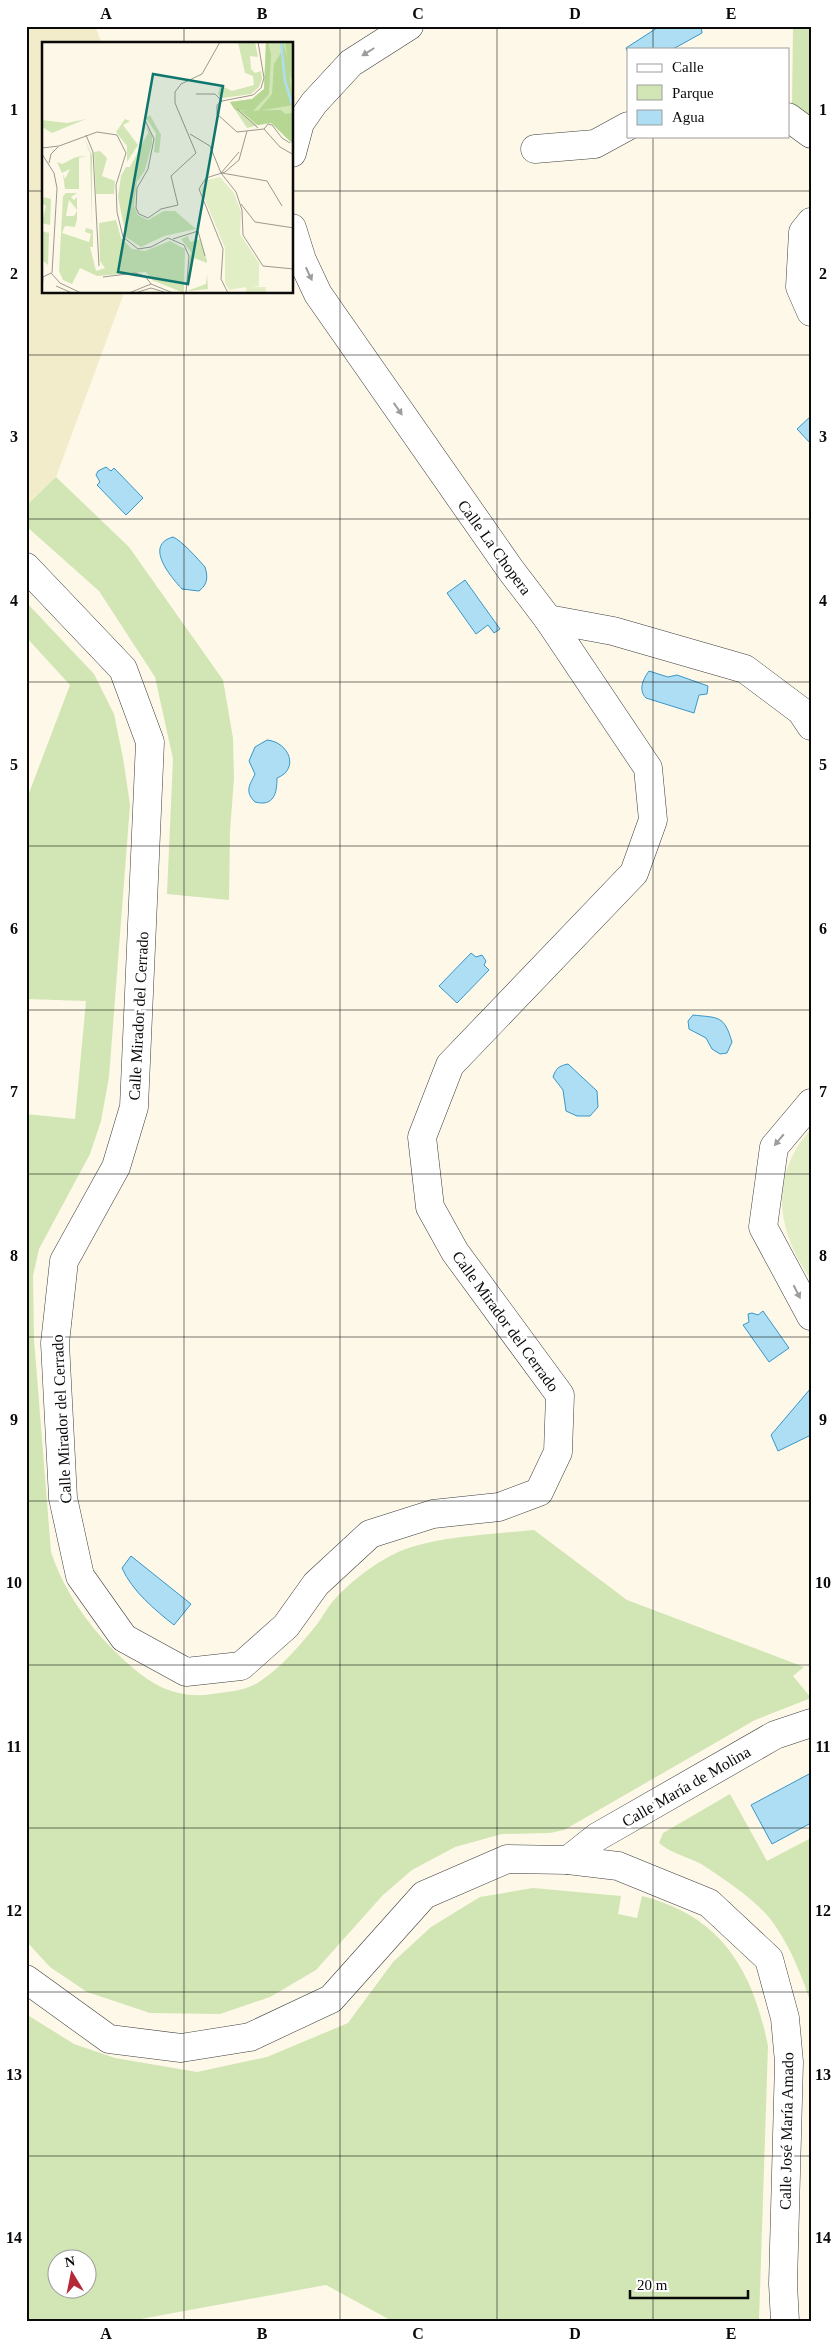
<svg xmlns="http://www.w3.org/2000/svg" width="837" height="2347" font-family="Georgia,serif">
<style>
.farmland{fill:#f2ecca}
.green{fill:#d1e6b4;fill-rule:evenodd}
.pitch{fill:#e2eec5}
.water{fill:#aedef3;stroke:#3897c8}
.lines{fill:none;stroke-linecap:round;stroke-linejoin:round}
.minor-casing{stroke:#3d3d3d;stroke-width:29}
.minor{stroke:#fff;stroke-width:28}
.oneway{fill:#9d9d9d}
.grid{fill:none;stroke:#0a0a0a;stroke-width:1;stroke-opacity:0.55}
.labels{text-anchor:middle;stroke-width:5;stroke-linejoin:round;paint-order:stroke}
.street-label{font-size:16px;fill:#0a0a0a;stroke:#fff}
.inset-river{fill:none;stroke:#aedef3;stroke-width:2.5}
.inset-road{fill:none;stroke:#9c998f;stroke-width:1}
.view{fill:#0f766e;fill-opacity:0.15;stroke:#0f766e;stroke-width:2.5}
.inset-edge{fill:none;stroke:#0a0a0a;stroke-width:2.5}
.neatline{fill:none;stroke:#0a0a0a;stroke-width:2}
.grid-label{font-size:16px;text-anchor:middle;font-weight:bold;fill:#0a0a0a}
</style>
<rect width="100%" height="100%" fill="#fef8e8"/>
<path class="farmland" d="M26 26H95L102 44H44V292L124 293 56 477 26 506Z"/>
<g class="green">
<path d="M793 26H811V119L792 106Z"/>
<path d="M56 477 129 547 223 680 233 738 234 778 230 831 229 900 167 894 173 759 155 677 99 591 26 526V506Z"/>
<path d="M26 602 94 674 114 714 123 758 130 805 109 1077 101 1121 90 1154 39 1249 33 1276 34 1339 51 1552C67 1599 96 1636 133 1668 156 1688 181 1699 212 1694 228 1692 245 1691 259 1682 282 1667 301 1644 318 1623 323 1616 327 1608 333 1601 351 1581 378 1560 403 1550 439 1536 494 1534 534 1530L627 1600 804 1667 793 1676 811 1698 755 1720 564 1830 550 1833 502 1834 455 1847 412 1870 383 1895 316 1970 270 1997 220 2014 150 2013 87 1992 50 1967 26 1941V1114L75 1119 86 1001 26 999V801L70 685 26 637Z"/>
<path d="M730 1794 767 1861 811 1838V2004C802 1976 791 1948 774 1924 759 1902 728 1882 706 1867 691 1857 673 1855 659 1843L663 1833Z"/>
<path d="M533 1888 621 1896 618 1914 637 1918 642 1896C721 1916 753 1970 768 2046L759 2321H392L326 2285 130 2321H26V2014L74 2044 115 2058 197 2072 267 2057 348 2023 393 1962 431 1927 480 1897ZM58 2260H88V2290H58Z"/>
</g>
<path class="pitch" d="M811 1129V1280C784 1240 770 1197 795 1151 799 1143 806 1136 811 1129Z"/>
<g class="water">
<path d="M660 26H701L702 33 673 49H628V53L626 48Z"/>
<path d="M811 416V444L797 429Z"/>
<path d="M106 467 111 471 114 468 143 498 126 515 97 485 100 482 96 475 98 471Z"/>
<path d="M173 537C181 540 198 559 205 567 208 577 208 584 199 591L182 589C170 576 144 545 173 537Z"/>
<path d="M465 580 500 629 494 633 488 625 476 634 447 593Z"/>
<path d="M649 671 668 677 677 675 708 686 707 694 699 695 694 713 646 698C638 690 643 679 649 671Z"/>
<path d="M267 740C289 742 300 769 277 778 277 793 274 807 255 802 244 791 250 785 255 774L249 761 255 747Z"/>
<path d="M471 953 476 957 482 955 486 961 484 965 489 970 457 1003 439 986Z"/>
<path d="M693 1015C719 1018 724 1015 732 1042L727 1053 720 1054 712 1049 706 1038 689 1029 688 1021Z"/>
<path d="M568 1064 597 1091 598 1107 590 1116H577L566 1111 563 1090 553 1077C556 1068 559 1066 568 1064Z"/>
<path d="M763 1311 789 1348 769 1362 743 1325 749 1322 748 1314 752 1313 758 1315Z"/>
<path d="M811 1388V1435L778 1451 771 1435Z"/>
<path d="M131 1556 191 1604 174 1625C155 1610 132 1591 122 1568Z"/>
<path d="M811 1773V1823L772 1844 751 1805Z"/>
</g>
<g class="lines">
<g class="minor-casing">
<g id="minor">
<path d="M788 117 811 134"/>
<path d="M535 149 595 144 628 126"/>
<path d="M292 153 300 123 314 103 351 63 409 26"/>
<path d="M811 222 803 232 800 287 811 312"/>
<path d="M26 567 123 669 150 742 134 1107 116 1167 64 1261 55 1343 63 1498 80 1576 124 1638 186 1672 241 1666 286 1626 316 1584 370 1534 433 1514 499 1507 539 1492 558 1452 560 1395 455 1252 430 1207 422 1137 450 1065 634 873 653 820 648 768 548 619 510 569 318 294 302 260 292 228"/>
<path d="M548 619 613 631 745 669 801 711 811 726"/>
<path d="M811 1103 774 1147 763 1227 811 1316"/>
<path d="M568 1860 597 1837 775 1735 811 1723"/>
<path d="M26 1979 109 2039 181 2048 250 2037 331 1999 424 1895 507 1859 568 1860 618 1866 709 1903 769 1959 785 2018 789 2062 783 2284 785 2321"/>
</g>
</g>
<use href="#minor" class="minor"/>
</g>
<defs><path id="oneway-solid" d="M-6-.8H1V-3.2L6.5 0L1 3.2V.8H-6Z" transform="scale(1.25)"/></defs>
<g class="oneway">
<use href="#oneway-solid" transform="translate(368 52) rotate(148)"/>
<use href="#oneway-solid" transform="translate(309 274) rotate(65)"/>
<use href="#oneway-solid" transform="translate(398 409) rotate(55)"/>
<use href="#oneway-solid" transform="translate(779 1140) rotate(130)"/>
<use href="#oneway-solid" transform="translate(797 1292) rotate(63)"/>
</g>
<path class="grid" d="M184 26V44M340 26V2321M497 26V2321M653 26V49M653 136V2321M26 191H44M292 191H811M184 292V2321M26 355H811M26 519H811M26 682H811M26 846H811M26 1010H811M26 1174H811M26 1337H811M26 1501H811M26 1665H811M26 1828H811M26 1992H811M26 2156H811"/>
<g class="labels">
<g class="street-label">
<text transform="translate(495 547) rotate(54)" y="6">Calle La Chopera</text>
<text transform="translate(138 1016) rotate(-87)" y="6">Calle Mirador del Cerrado</text>
<text transform="translate(506 1321) rotate(54)" y="6">Calle Mirador del Cerrado</text>
<text transform="translate(61 1419) rotate(-93)" y="6">Calle Mirador del Cerrado</text>
<text transform="translate(686 1786) rotate(-30)" y="6">Calle María de Molina</text>
<text transform="translate(786 2131) rotate(-89)" y="6">Calle José María Amado</text>
</g>
</g>
<g transform="translate(42 42)">
<rect width="251" height="251" fill="#fef8e8"/>
<path d="M196 0H213L216 15 208 14 209 27 213 31 219 29 220 37 217 45 209 52 181 56 176 53 178 43 190 49 212 43 211 34 203 31ZM224 0H251V102L229 80 205 86 188 60 210 57 222 47ZM108 73 119 93 117 111 112 110 114 91 104 76ZM44 77 10 91 0 85V78L25 81ZM83 77 88 79 81 83 96 103 85 120V104L74 90ZM104 82 110 94V102L103 128 95 140 92 164 96 173 106 178 122 169H133L154 187 122 194 99 205 84 195 76 155 79 134 84 125H88L106 91ZM42 96 50 113V185L48 111ZM58 109 65 116 60 134 73 139 72 152H54L52 110ZM45 114 37 116V147H23L21 132 23 137 28 127 20 131 15 120 20 122 34 115ZM24 151H35L29 155 32 158 35 155V168L27 158 24 174H32L35 169V177L33 185 23 184 20 191 47 200 49 192 43 190 44 186 51 188V205H48L54 229 63 226 58 219 57 181 74 178 79 196 90 207 103 209 128 199 143 207 142 251 110 238 104 230 55 234 38 226 30 242 21 238 17 229 21 154ZM2 155 9 157 8 183 0 181 4 164 0 161ZM0 189 7 191 6 223 0 218ZM146 194 148 200 158 197 165 218V232L166 247 145 249 164 242 165 232V221L152 216 148 236H145L149 210 139 197Z" fill="#d1e6b4"/>
<path d="M224 0H226L229 12 227 52 211 69 193 68 188 60 210 57 222 47ZM237 0H241L246 19 251 63 216 69 230 52 232 22 240 9ZM243 0H251V40L248 34ZM251 65V102L229 81 216 83 199 69 239 68 243 72 250 71Z" fill="#b6d694"/>
<path d="M178 135 192 151 199 170 198 192 217 221V244L209 245H224V251H204V245L187 248 183 241V206L159 148 165 138Z" fill="#e2eec5"/>
<path class="inset-river" d="M239 0 243 39 250 62"/>
<path class="inset-road" d="M216 0 222 36 219 46 211 53 180 59 175 63V72L195 90 222 87 238 105 252 113M154 52H173L180 59M195 67 216 86M103 78 112 97 106 127 95 146 94 166 97 172 106 176 119 167 136 163 129 134 154 111 133 61V50L139 42 160 32 178 0M222 87 226 82 230 83 240 96 248 101M148 92 168 104 179 131 194 150 200 168 201 193 221 224 252 227M44 93 51 110 57 224M0 106 17 104 55 90 75 93 84 111 74 143 75 170 81 195 96 207 109 205 126 196 142 203 147 214 144 251M0 112 12 131 15 146 10 231M7 121 9 112 16 105M179 131 197 110M180 131 225 139 240 164M199 162 213 180 252 186M131 197 156 189 163 214M61 235 93 231 103 234 109 242M14 244 30 251M0 249 1 235 9 231 18 241 39 251M87 251 109 242 131 251M93 251 109 246 125 251M186 251 179 237 181 207 157 147 164 136 183 130 197 118 205 89"/>
<path class="view" d="M111 32 181 44 146 242 76 230Z"/>
<rect width="251" height="251" class="inset-edge"/>
</g>
<rect width="837" height="2347" fill="none" stroke="#ffffff" stroke-width="55"/>
<rect x="627" y="48" width="162" height="90" fill="#ffffff" stroke="#9d9d9d"/>
<rect x="637" y="64" width="25" height="8" fill="#ffffff" stroke="#9d9d9d"/>
<text x="672" y="72" font-size="15" fill="#0a0a0a">Calle</text>
<rect x="637" y="85" width="25" height="15" fill="#d1e6b4" stroke="#9d9d9d"/>
<text x="672" y="98" font-size="15" fill="#0a0a0a">Parque</text>
<rect x="637" y="110" width="25" height="15" fill="#aedef3" stroke="#9d9d9d"/>
<text x="672" y="122" font-size="15" fill="#0a0a0a">Agua</text>
<g transform="translate(72 2274) rotate(350)"><circle r="24" fill="#ffffff" stroke="#9d9d9d"/>
<path d="M0-4L9 19L0 12L-9 19Z" fill="#b42837"/>
<text y="-8" font-size="14" font-weight="bold" text-anchor="middle" fill="#0a0a0a">N</text>
</g>
<path d="M630 2290v8h118v-8" fill="none" stroke="#0a0a0a" stroke-width="2.5"/>
<text x="637" y="2290" font-size="15" fill="#0a0a0a" stroke="#ffffff" stroke-width="4" paint-order="stroke">20 m</text>
<rect x="28" y="28" width="782" height="2292" class="neatline"/>
<g class="grid-label">
<text x="106" y="19">A</text>
<text x="262" y="19">B</text>
<text x="418" y="19">C</text>
<text x="575" y="19">D</text>
<text x="731" y="19">E</text>
<text x="14" y="115">1</text>
<text x="823" y="115">1</text>
<text x="14" y="279">2</text>
<text x="823" y="279">2</text>
<text x="14" y="442">3</text>
<text x="823" y="442">3</text>
<text x="14" y="606">4</text>
<text x="823" y="606">4</text>
<text x="14" y="770">5</text>
<text x="823" y="770">5</text>
<text x="14" y="934">6</text>
<text x="823" y="934">6</text>
<text x="14" y="1097">7</text>
<text x="823" y="1097">7</text>
<text x="14" y="1261">8</text>
<text x="823" y="1261">8</text>
<text x="14" y="1425">9</text>
<text x="823" y="1425">9</text>
<text x="14" y="1588">10</text>
<text x="823" y="1588">10</text>
<text x="14" y="1752">11</text>
<text x="823" y="1752">11</text>
<text x="14" y="1916">12</text>
<text x="823" y="1916">12</text>
<text x="14" y="2080">13</text>
<text x="823" y="2080">13</text>
<text x="14" y="2243">14</text>
<text x="823" y="2243">14</text>
<text x="106" y="2339">A</text>
<text x="262" y="2339">B</text>
<text x="418" y="2339">C</text>
<text x="575" y="2339">D</text>
<text x="731" y="2339">E</text>
</g>
</svg>
